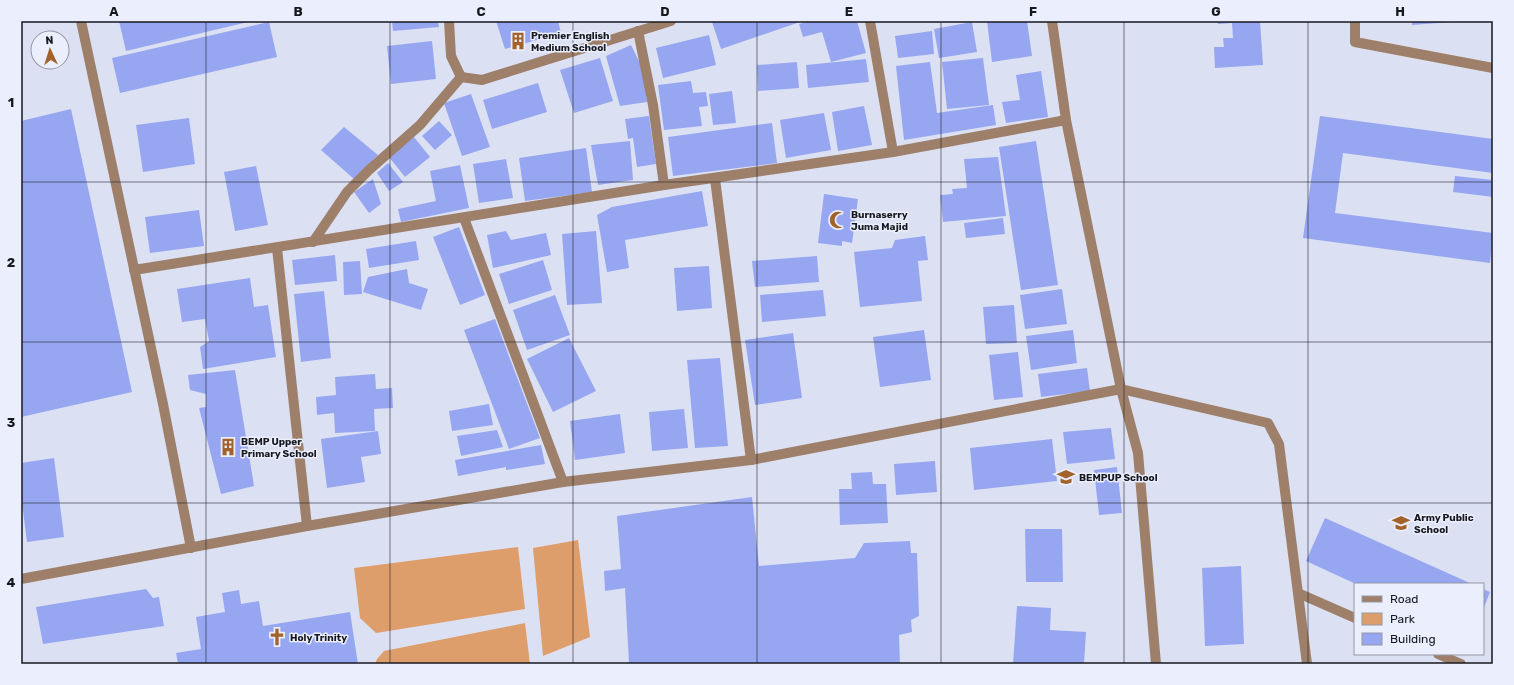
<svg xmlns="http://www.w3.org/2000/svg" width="1514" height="685" font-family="Rubik,sans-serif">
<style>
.green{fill:#de9e6b}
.building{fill:#97a6f1}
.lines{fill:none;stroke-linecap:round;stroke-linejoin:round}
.minor{stroke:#9e806a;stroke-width:10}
.grid{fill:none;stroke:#16181e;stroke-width:1;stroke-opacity:0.55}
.labels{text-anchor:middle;stroke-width:3;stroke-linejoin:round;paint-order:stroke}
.poi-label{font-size:10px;font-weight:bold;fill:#16181e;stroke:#eaeefd;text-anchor:start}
.neatline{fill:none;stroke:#16181e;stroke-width:1.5}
.grid-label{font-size:13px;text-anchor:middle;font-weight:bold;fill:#16181e}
</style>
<rect width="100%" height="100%" fill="#dce0f3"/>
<g class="green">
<path d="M578 540 590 637 543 656 533 548Z"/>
<path d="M518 547 525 609 376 633 360 618 354 568Z"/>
<path d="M525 623 530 664H375L377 659 384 651Z"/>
</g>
<g class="building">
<path d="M119 21H248V22L126 51Z"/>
<path d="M392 21H438L439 27 393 31Z"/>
<path d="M496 21H558L561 33 505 49Z"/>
<path d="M716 21H803L721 49 712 22Z"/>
<path d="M810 21H857L866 53 831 62 822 32 803 37 799 24Z"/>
<path d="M987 21H1027L1032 56 992 62Z"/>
<path d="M1217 21H1260L1263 65 1215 68 1214 47H1224L1223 38H1233L1232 23 1218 24Z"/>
<path d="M1412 21H1452V22L1412 25Z"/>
<path d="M269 22 277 57 120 93 112 58Z"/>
<path d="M972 22 977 52 939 58 934 29Z"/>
<path d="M932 31 934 54 898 58 895 36Z"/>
<path d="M709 35 716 65 663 78 656 48Z"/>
<path d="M432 41 436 79 391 84 387 46Z"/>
<path d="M631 45 643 69 647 102 620 106 606 56Z"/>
<path d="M600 58 613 101 574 113 560 70Z"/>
<path d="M983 58 989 105 947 109 942 62Z"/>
<path d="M866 59 869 82 808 88 806 65Z"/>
<path d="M797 62 799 88 758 91 757 65Z"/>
<path d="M930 62 937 113 993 105 996 125 904 140 896 66Z"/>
<path d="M1041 71 1048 117 1006 123 1002 102 1020 100 1016 75Z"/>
<path d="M691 81 693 93 706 92 708 106 699 107 702 126 664 130 658 85Z"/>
<path d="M538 83 547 112 492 129 483 100Z"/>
<path d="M732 91 736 123 713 125 709 94Z"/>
<path d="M471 94 490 147 462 156 444 103Z"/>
<path d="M864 106 872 145 838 151 832 112Z"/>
<path d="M71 109 132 392 21 417V121Z"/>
<path d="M824 113 831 150 786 158 780 120Z"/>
<path d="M649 116 656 164 637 167 633 138 628 139 625 119Z"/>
<path d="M1320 116 1493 139V173L1343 153 1335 213 1493 233 1490 263 1303 238Z"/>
<path d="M189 118 195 164 143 172 136 125Z"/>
<path d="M439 121 452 135 435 150 422 136Z"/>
<path d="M772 123 777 163 673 176 668 137Z"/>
<path d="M344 127 378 155 354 179 321 150Z"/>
<path d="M414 137 430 157 405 177 389 157Z"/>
<path d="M630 141 633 180 598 185 591 145Z"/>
<path d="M1036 141 1058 285 1021 290 999 147Z"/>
<path d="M586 148 592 192 525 201 519 158Z"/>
<path d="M998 157 1006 216 943 222 940 195 953 194 952 189 967 188 964 159Z"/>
<path d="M506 159 513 198 479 203 473 164Z"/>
<path d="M388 163 403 182 389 191 377 173Z"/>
<path d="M460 165 469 208 401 222 398 209 436 201 430 171Z"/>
<path d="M256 166 268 225 235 231 224 172Z"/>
<path d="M1455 176 1493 180V197L1453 192Z"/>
<path d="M373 179 381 204 369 213 354 192Z"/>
<path d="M702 191 708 226 625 240 629 268 607 272 597 215 612 207Z"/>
<path d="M824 194 858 199 852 243 842 241V246L818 243Z"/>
<path d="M199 210 204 246 150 253 145 217Z"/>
<path d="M1003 218 1005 234 966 238 964 223Z"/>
<path d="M459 227 485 295 460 305 433 237Z"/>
<path d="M506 231 511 240 546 233 551 255 493 268 487 235Z"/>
<path d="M596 231 602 303 567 305 562 234Z"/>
<path d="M925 236 928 260 918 261 922 301 860 307 854 252 892 248 895 240Z"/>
<path d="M416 241 419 260 369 268 366 249Z"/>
<path d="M335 255 337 281 295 285 292 260Z"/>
<path d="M817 256 819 282 755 287 752 261Z"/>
<path d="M543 260 552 290 509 304 499 274Z"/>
<path d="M360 261 362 294 344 295 343 262Z"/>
<path d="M709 266 712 308 677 311 674 268Z"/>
<path d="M407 269 409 283 428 289 421 310 363 292 368 277Z"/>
<path d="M250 278 254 307 268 305 276 357 203 369 200 347 209 341 205 319 182 322 177 289Z"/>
<path d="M1062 289 1067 324 1025 329 1020 295Z"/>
<path d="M823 290 826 316 762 322 760 295Z"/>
<path d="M324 291 331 358 301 362 294 294Z"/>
<path d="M555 295 570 335 527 350 513 310Z"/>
<path d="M1014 305 1017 343 986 344 983 307Z"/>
<path d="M495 319 540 438 509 449 464 330Z"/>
<path d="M924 330 931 380 880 387 873 337Z"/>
<path d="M1073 330 1077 363 1031 370 1026 336Z"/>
<path d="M793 333 802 398 755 405 745 340Z"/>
<path d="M569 338 596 391 553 412 527 359Z"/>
<path d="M1018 352 1023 397 994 400 989 355Z"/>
<path d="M720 358 728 446 695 448 687 360Z"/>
<path d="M1087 368 1090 391 1041 397 1038 374Z"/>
<path d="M235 370 254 486 221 494 199 408 206 407V394L190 390 188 375Z"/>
<path d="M375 374 376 389 392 388 393 408 374 409 375 431 335 433 334 413 317 415 316 397 336 395 335 377Z"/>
<path d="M489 404 493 425 452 431 449 411Z"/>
<path d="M684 409 688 448 652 451 649 412Z"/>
<path d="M620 414 625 453 575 460 570 421Z"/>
<path d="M1111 428 1115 459 1067 464 1063 432Z"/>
<path d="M497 430 503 447 461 456 457 436Z"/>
<path d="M378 431 381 454 361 457 365 482 327 488 321 439Z"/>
<path d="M1052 439 1057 481 974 490 970 448Z"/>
<path d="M541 445 545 464 506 470V467L458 476 455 460Z"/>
<path d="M54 458 64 537 27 542 22 503H21V463Z"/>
<path d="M935 461 937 492 896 495 894 464Z"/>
<path d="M1117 467 1122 513 1099 515 1094 470Z"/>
<path d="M872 472 873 484H886L888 523 840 525 839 489H852L851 473Z"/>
<path d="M752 497 759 566 855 558 864 543 910 541 911 553H917L919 616 911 620 912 632 899 635 900 664H629L625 588 605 591 604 571 621 569 617 516Z"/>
<path d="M1325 518 1472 584H1356L1306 561Z"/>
<path d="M1025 529H1062L1063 582H1026Z"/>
<path d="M1241 566 1244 644 1205 646 1202 568Z"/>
<path d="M146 589 153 598 159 597 164 626 43 644 36 607Z"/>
<path d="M1483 589 1490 592 1483 610Z"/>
<path d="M239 590 241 604 259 601 263 626 350 612 358 664H178L176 653 201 649 196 617 225 612 222 593Z"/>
<path d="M1017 606 1051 608 1050 630 1086 632 1084 664H1013Z"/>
</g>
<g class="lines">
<g class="minor">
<path d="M81 21 163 404 191 548"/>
<path d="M449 21 451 56 461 77"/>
<path d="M1052 21 1066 120 1121 389 1138 453 1156 664"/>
<path d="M1355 21V42L1493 68"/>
<path d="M638 31 653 105 664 185"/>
<path d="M461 77 482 80 671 21"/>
<path d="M893 152 1066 120"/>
<path d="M715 179 751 460"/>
<path d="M464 218 563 482"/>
<path d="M313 242 347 192 369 170 420 125 461 77"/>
<path d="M277 248 307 526"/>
<path d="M134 270 664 185 893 152 870 21"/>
<path d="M21 579 307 526 563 482 751 460 1121 389 1268 423 1279 444 1307 664"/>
<path d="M1298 593 1355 618"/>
<path d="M1438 654 1461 664"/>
</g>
</g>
<path class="grid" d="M206 21V664M390 21V664M573 21V664M757 21V664M941 21V664M1124 21V664M1308 21V664M21 182H1493M21 342H1493M21 503H1493"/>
<defs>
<g id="building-bare" transform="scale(1.38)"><path d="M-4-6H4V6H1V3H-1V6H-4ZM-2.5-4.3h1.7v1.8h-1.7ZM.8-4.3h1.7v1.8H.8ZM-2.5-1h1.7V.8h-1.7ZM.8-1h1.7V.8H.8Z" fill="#a2632b" stroke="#eaeefd" stroke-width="2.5" paint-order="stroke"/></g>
<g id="mosque-bare" transform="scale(1.38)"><path d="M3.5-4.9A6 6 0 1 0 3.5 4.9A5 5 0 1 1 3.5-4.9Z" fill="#a2632b" stroke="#eaeefd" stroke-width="2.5" paint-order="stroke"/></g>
<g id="school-bare" transform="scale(1.38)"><path d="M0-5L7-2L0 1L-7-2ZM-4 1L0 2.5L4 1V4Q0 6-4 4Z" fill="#a2632b" stroke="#eaeefd" stroke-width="2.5" paint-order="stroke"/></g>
<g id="church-bare" transform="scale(1.38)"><path d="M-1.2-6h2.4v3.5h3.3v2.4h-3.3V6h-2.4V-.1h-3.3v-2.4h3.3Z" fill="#a2632b" stroke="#eaeefd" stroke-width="2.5" paint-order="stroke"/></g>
</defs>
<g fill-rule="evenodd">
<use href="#building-bare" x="518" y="41"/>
<use href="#mosque-bare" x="838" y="220"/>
<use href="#building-bare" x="228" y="447"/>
<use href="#school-bare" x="1066" y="477"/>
<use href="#school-bare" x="1401" y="523"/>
<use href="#church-bare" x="277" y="637"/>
</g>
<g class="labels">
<g class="poi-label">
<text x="531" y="39">Premier English<tspan x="531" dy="12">Medium School</tspan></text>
<text x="851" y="218">Burnaserry<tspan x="851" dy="12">Juma Majid</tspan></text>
<text x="241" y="445">BEMP Upper<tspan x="241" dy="12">Primary School</tspan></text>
<text x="1079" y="481">BEMPUP School</text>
<text x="1414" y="521">Army Public<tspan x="1414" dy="12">School</tspan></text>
<text x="290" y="641">Holy Trinity</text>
</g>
</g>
<rect width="1514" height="685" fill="none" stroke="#eaeefd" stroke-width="44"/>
<rect x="1354" y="583" width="130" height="72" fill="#eaeefd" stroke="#9598a4"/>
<rect x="1362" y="596" width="20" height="6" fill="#9e806a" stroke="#9598a4"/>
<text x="1390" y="603" font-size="12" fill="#16181e">Road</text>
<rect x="1362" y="613" width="20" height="12" fill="#de9e6b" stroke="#9598a4"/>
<text x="1390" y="623" font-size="12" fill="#16181e">Park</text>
<rect x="1362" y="633" width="20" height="12" fill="#97a6f1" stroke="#9598a4"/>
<text x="1390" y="643" font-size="12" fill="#16181e">Building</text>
<g transform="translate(50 50) rotate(356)"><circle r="19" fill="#eaeefd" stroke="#9598a4"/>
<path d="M0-3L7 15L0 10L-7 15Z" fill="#a2632b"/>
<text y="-6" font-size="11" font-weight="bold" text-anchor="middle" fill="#16181e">N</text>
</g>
<rect x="22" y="22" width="1470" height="641" class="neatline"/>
<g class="grid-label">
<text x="114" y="16">A</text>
<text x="298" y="16">B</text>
<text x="481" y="16">C</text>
<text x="665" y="16">D</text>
<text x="849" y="16">E</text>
<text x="1033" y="16">F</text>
<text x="1216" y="16">G</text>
<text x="1400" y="16">H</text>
<text x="11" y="107">1</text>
<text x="11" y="267">2</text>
<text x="11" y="427">3</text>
<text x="11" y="587">4</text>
</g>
</svg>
